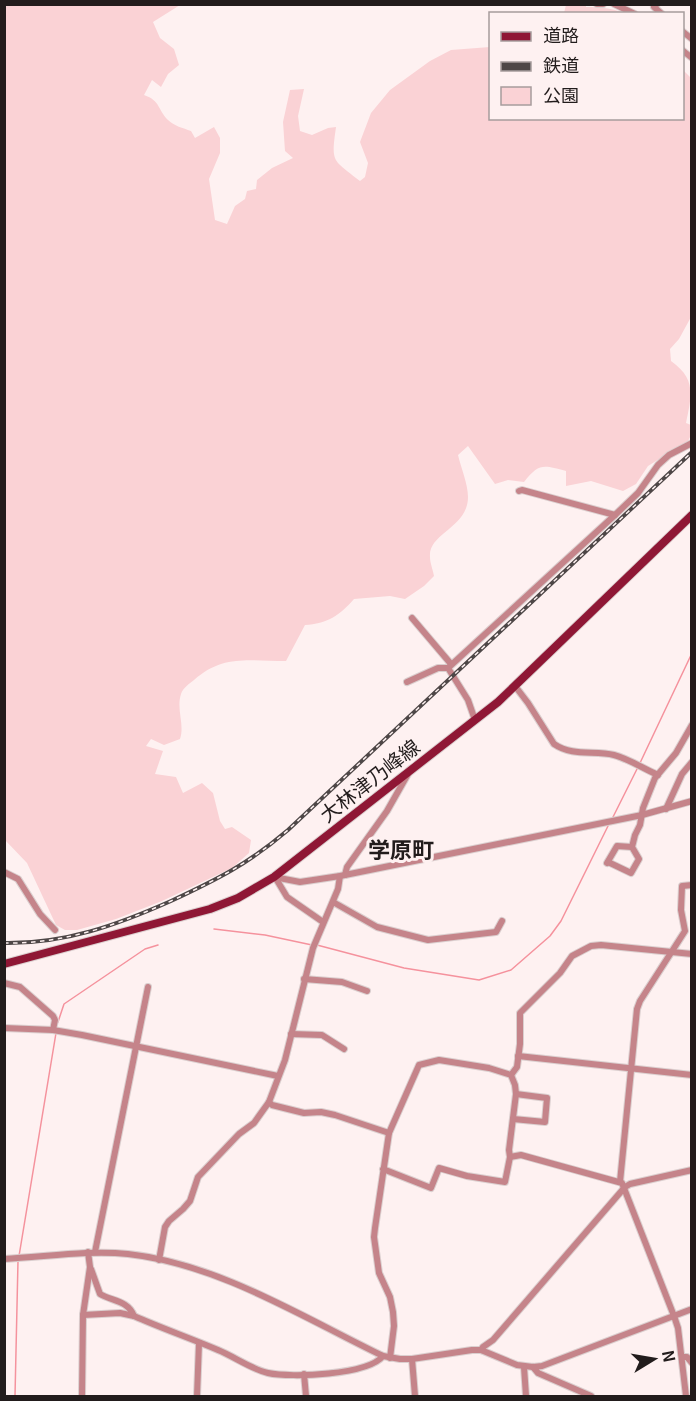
<svg xmlns="http://www.w3.org/2000/svg" width="696" height="1401" font-family="Georgia,'Noto Sans JP',serif">
<style>
.green{fill:#fad2d5}
.lines{fill:none;stroke-linecap:round;stroke-linejoin:round}
.stream{stroke:#f5929d;stroke-width:1.5}
.minor-casing{stroke:#dbcfcf;stroke-width:8}
.major-casing{stroke:#dbcfcf;stroke-width:10}
.minor{stroke:#c5848a;stroke-width:6}
.major{stroke:#8f1735;stroke-width:8}
.rail-casing{stroke:#4e4747;stroke-width:4}
.rail{stroke:#fef1f1;stroke-width:1.5;stroke-dasharray:4.5;stroke-linecap:butt}
.labels{text-anchor:middle;stroke-width:6;stroke-linejoin:round;paint-order:stroke}
.street-label{font-size:20px;fill:#221c1c;stroke:#fef1f1}
.quarter-label{font-size:22px;font-weight:bold;fill:#221c1c;stroke:#fef1f1}
</style>
<rect width="100%" height="100%" fill="#fef1f1"/>
<g class="green">
<path d="M4 5H180L153 22 160 38 174 49 179 65 168 74 161 87 152 80 144 95C161 101 157 109 168 120 174 126 183 128 191 131L195 138 214 127 220 138V153L209 179 215 220 227 224 235 206 245 199 247 191 256 189 257 180 272 168 293 158 285 151 283 122 290 90 304 89 298 116 300 131 312 135 328 128 336 127C331 163 332 159 360 181L365 177 368 163 360 142 371 113 390 90 430 61 451 50 490 47V118H682L683 70 691 78V317L679 339 670 349 671 361C696 379 692 394 686 423L691 425V435L688 441 648 466 636 484 623 491 591 481 566 486V471C543 465 539 463 524 482L508 480 495 484 468 446 458 455C461 468 468 484 468 497 468 528 428 533 430 557 430 563 433 570 434 576L424 586 405 599 390 596 354 599C340 615 327 624 305 625L286 661C249 661 223 654 194 680 189 684 183 688 181 694 176 710 185 724 180 739L164 745 151 739 146 746 163 751 155 774 176 777 183 793 202 783 213 793 220 821 225 829 232 827 251 840 249 853 232 868 162 901 116 919 77 930H65L56 925 27 863 5 840Z"/>
<path d="M566 5H586V7C600 7 612 8 624 13H564Z"/>
</g>
<g class="lines">
<g class="stream">
<path d="M640 763 692 653"/>
<path d="M612 819 638 767"/>
<path d="M214 929 265 935 312 945"/>
<path d="M317 945 404 968 479 980 511 970 550 936 561 921 609 824"/>
<path d="M58 1022 64 1004 145 949 158 945"/>
<path d="M19 1256 56 1033"/>
<path d="M15 1396 18 1261"/>
</g>
<g class="minor-casing">
<g id="minor">
<path d="M597 4H603"/>
<path d="M614 4 635 14"/>
<path d="M657 4 654 7 662 14"/>
<path d="M682 31 692 39"/>
<path d="M682 50 692 58"/>
<path d="M519 491 522 490 615 515"/>
<path d="M412 618 451 664"/>
<path d="M407 682 438 668H448"/>
<path d="M515 686 528 703 554 744C573 757 594 750 614 755 629 759 644 769 658 775"/>
<path d="M475 720 468 700 448 668 615 515 638 493 658 465 669 455 692 443"/>
<path d="M666 809 682 774 692 762"/>
<path d="M608 862 631 873 639 859 632 847 635 835 640 825 643 808 655 778 676 753 692 725"/>
<path d="M607 863 617 846 632 847"/>
<path d="M4 872 18 879 40 914 55 930"/>
<path d="M345 875 347 867 387 811 408 774"/>
<path d="M274 877 300 882 340 876 642 815 692 801"/>
<path d="M275 877 287 897 323 922"/>
<path d="M333 902 377 927 428 940 496 932 502 921"/>
<path d="M304 979 342 982 367 991"/>
<path d="M4 983 20 987 53 1016 55 1020 53 1030"/>
<path d="M4 1028 53 1030 82 1035 278 1076"/>
<path d="M291 1034 322 1035 344 1049"/>
<path d="M518 1056 692 1075"/>
<path d="M511 1075 517 1067 520 1044V1013L560 973 572 956 591 946 601 945 692 954"/>
<path d="M269 1102 272 1105 304 1113 321 1112 335 1115 389 1133"/>
<path d="M513 1119 545 1122 547 1098 516 1094"/>
<path d="M510 1157 521 1155 622 1183 674 1316 678 1328 686 1396"/>
<path d="M383 1169 431 1188 439 1168 467 1176 505 1182 510 1157 509 1150 516 1094 515 1085 511 1075 489 1068 439 1060 419 1065 389 1133 375 1228 374 1237 379 1273 390 1297 393 1312 394 1326 390 1358"/>
<path d="M620 1182 637 1009 640 1001 685 931 681 910 682 886 692 885"/>
<path d="M95 1252 148 987"/>
<path d="M4 1259C46 1257 87 1250 128 1254 219 1264 302 1317 383 1356L400 1359H412L472 1350H481L517 1365 533 1367 542 1366 692 1309"/>
<path d="M159 1260 165 1227 169 1221 183 1209 190 1201 198 1177 239 1134 254 1123 269 1102 285 1060 313 948 338 889 340 876"/>
<path d="M83 1315 120 1313 134 1316C128 1300 111 1301 100 1294L91 1269"/>
<path d="M134 1316C161 1328 190 1338 218 1350 235 1357 251 1369 268 1373 291 1378 368 1375 383 1356"/>
<path d="M481 1350 483 1347 493 1340 625 1187 630 1184 692 1170"/>
<path d="M682 1357H687L692 1363"/>
<path d="M412 1359 415 1396"/>
<path d="M524 1367 526 1396"/>
<path d="M533 1367 538 1373 591 1396"/>
<path d="M304 1374 306 1396"/>
<path d="M82 1396 83 1315 90 1267 88 1252"/>
<path d="M197 1396 199 1343"/>
</g>
</g>
<g class="major-casing">
<path id="major" d="M4 964 210 909 238 898 274 877 498 702 692 515"/>
</g>
<use href="#minor" class="minor"/>
<use href="#major" class="major"/>
<g class="rail-casing">
<path id="rail" d="M4 943C65 944 117 925 171 901 218 879 248 864 288 830L692 452"/>
</g>
<use href="#rail" class="rail"/>
</g>
<g class="labels">
<g class="street-label">
<text transform="translate(370 781) rotate(-38)" y="7">大林津乃峰線</text>
</g>
<g class="quarter-label">
<text x="401" y="858">学原町</text>
</g>
</g>
<rect width="696" height="1401" fill="none" stroke="#221c1c" stroke-width="12"/>
<rect x="489" y="12" width="195" height="108" fill="#fef1f1" stroke="#a69c9c" stroke-width="1.5"/>
<rect x="501" y="32" width="30" height="9" fill="#8f1735" stroke="#a69c9c" stroke-width="1.5"/>
<text x="543" y="42" font-size="18" fill="#221c1c">道路</text>
<rect x="501" y="62" width="30" height="9" fill="#4e4747" stroke="#a69c9c" stroke-width="1.5"/>
<text x="543" y="72" font-size="18" fill="#221c1c">鉄道</text>
<rect x="501" y="87" width="30" height="18" fill="#fad2d5" stroke="#a69c9c" stroke-width="1.5"/>
<text x="543" y="102" font-size="18" fill="#221c1c">公園</text>
<g transform="translate(654 1359) rotate(79)" stroke="#fef1f1" stroke-width="4.5" paint-order="stroke">
<path d="M0-4.5L10 22L0 15L-10 22Z" fill="#221c1c"/>
<text y="-9" font-size="16" font-weight="bold" text-anchor="middle" fill="#221c1c">N</text>
</g>
</svg>
